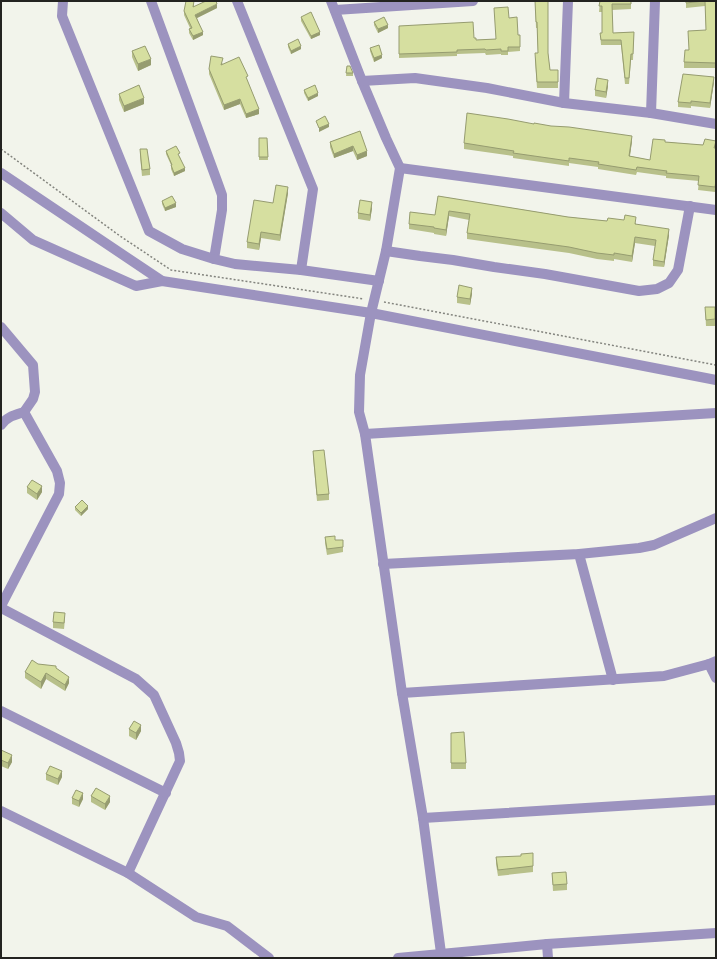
<svg xmlns="http://www.w3.org/2000/svg" width="717" height="959" font-family="Raleway,sans-serif">
<style>
.lines{fill:none;stroke-linecap:round;stroke-linejoin:round}
.path{stroke:#83847e;stroke-width:1.5;stroke-dasharray:2 2;stroke-linecap:butt}
.minor{stroke:#9c93bf;stroke-width:10}
.wall{fill:#b8c08a}
.shaded-wall{fill:#969c70}
.building{fill:#d6dfa0;stroke:#969c70}
</style>
<rect width="100%" height="100%" fill="#f2f4eb"/>
<g class="lines">
<g class="path">
<path d="M1 149 120 236 171 270 364 299"/>
<path d="M384 302 716 365"/>
</g>
<g class="minor">
<path d="M63 1 62 16 149 231 182 249 214 259 222 210V195L217 181 151 1"/>
<path d="M237 1 313 189 301 270"/>
<path d="M331 1 362 81 386 138 400 168 386 251 371 313 360 375 359 412 365 434 402 693 423 818 441 953"/>
<path d="M335 10 473 1"/>
<path d="M362 81 415 78 487 88 564 103 651 113 716 124"/>
<path d="M564 103 568 1"/>
<path d="M651 113 655 1"/>
<path d="M400 168 716 210"/>
<path d="M1 173 162 281 371 313 716 380"/>
<path d="M1 213 33 240 136 286 162 281"/>
<path d="M386 251 420 256 453 260 494 267 545 274 639 291 657 289 669 283 678 270 690 206"/>
<path d="M214 259 235 264 301 270 379 281"/>
<path d="M1 327 33 365 35 392 33 399 24 412"/>
<path d="M1 425C6 417 15 415 24 412L57 471 60 483 59 494 1 606"/>
<path d="M365 434 716 413"/>
<path d="M579 554 613 680"/>
<path d="M383 564 579 554 639 548 654 545 716 518"/>
<path d="M1 608 136 679 154 695 176 743 179 753 180 761 128 873"/>
<path d="M709 664 716 678"/>
<path d="M402 693 664 676 709 664 716 661"/>
<path d="M1 711 166 793"/>
<path d="M1 811 128 873 196 917 227 926 269 958"/>
<path d="M423 818 716 800"/>
<path d="M547 944 548 958"/>
<path d="M398 958 547 944 716 933"/>
</g>
</g>
<g class="wall">
<path d="M535 1H548V53L550 70H558V88H537L535 59 538 53 537 28H536Z"/>
<path d="M600 1H631V9L612 10 613 33 634 32 633 60H631L629 84H625L621 45H601L600 33H602V12H599Z"/>
<path d="M686 1H716V68H684V62L689 50 706 30 705 6 686 8Z"/>
<path d="M194 4V7L217 8 197 18 203 35 193 40 189 33V29L190 28 184 15V11Z"/>
<path d="M301 17 320 35 311 39 301 21Z"/>
<path d="M509 18 518 35H520V51L508 52V55H501V54L486 55 485 53 457 54V56L399 58V54L474 38 476 40 496 39Z"/>
<path d="M374 22 388 28 378 33 374 25Z"/>
<path d="M288 44 301 49 291 54 288 47Z"/>
<path d="M370 48 382 58 374 62 370 51Z"/>
<path d="M132 51 151 65 138 71 132 57Z"/>
<path d="M223 63 222 65 248 81H247L259 114 246 118 240 104 224 110 209 74V69Z"/>
<path d="M347 66 353 73V76H346Z"/>
<path d="M714 82 710 108 691 106V108L678 107V102Z"/>
<path d="M608 86 606 98 595 96V90Z"/>
<path d="M304 90 318 96 308 101 304 93Z"/>
<path d="M119 94 144 104 124 112 119 100Z"/>
<path d="M534 124 632 141 630 156 650 160 665 142 716 146V187L715 192 698 190 699 181 666 178V176L637 172 636 175 598 169V167L569 163V166L513 158V156L464 149V143Z"/>
<path d="M360 131 367 156 357 160 353 151 334 158 330 147V142Z"/>
<path d="M259 138H267L268 160H259Z"/>
<path d="M140 149 150 169V175L142 176 140 156Z"/>
<path d="M166 151 180 157 185 171 174 176 171 169V165L166 154Z"/>
<path d="M288 193 280 241 261 238 259 250 247 248V242L273 203Z"/>
<path d="M438 196 568 217 607 221 636 223V225L669 235 664 267 653 266V260L655 246 635 243 632 262 614 259V261L597 259 569 253 467 239V233L469 220 449 216 446 236 434 234V233L409 229V224L435 215Z"/>
<path d="M162 201 176 207 165 211 162 204Z"/>
<path d="M372 208 370 221 358 219V213Z"/>
<path d="M472 294 470 305 457 303V297Z"/>
<path d="M705 307H715V326H706Z"/>
<path d="M313 451 329 494V500L317 501 313 457Z"/>
<path d="M27 487 42 492 37 500 27 493Z"/>
<path d="M75 507 88 509 81 516 75 510Z"/>
<path d="M325 537 335 540 343 547V552L327 555 325 543Z"/>
<path d="M65 619 64 629 53 628V622Z"/>
<path d="M38 664 56 669 69 683 65 691 46 679 41 689 25 678V672Z"/>
<path d="M129 729 141 731 136 740 129 736Z"/>
<path d="M451 733 466 763V769H451Z"/>
<path d="M1 750 12 762 8 769 1 766Z"/>
<path d="M46 774 62 777 58 785 46 780Z"/>
<path d="M91 796 110 802 105 810 91 802Z"/>
<path d="M72 798 83 799 79 807 72 804Z"/>
<path d="M496 857 533 866V872L498 876 496 864Z"/>
<path d="M552 873 567 884V890L553 891Z"/>
</g>
<g class="shaded-wall">
<path d="M217 4V8L195 19V15Z"/>
<path d="M388 25V28L378 33V29Z"/>
<path d="M203 32V35L193 40V36Z"/>
<path d="M320 32V35L311 39V36Z"/>
<path d="M301 46V49L291 54V51Z"/>
<path d="M382 55V58L374 62V58Z"/>
<path d="M151 59V65L138 71V64Z"/>
<path d="M714 77V82L710 108V103Z"/>
<path d="M608 80V86L606 98V92Z"/>
<path d="M318 93V96L308 101V98Z"/>
<path d="M144 98V104L124 112V106Z"/>
<path d="M240 99V104L224 110V105Z"/>
<path d="M259 109V114L246 118V114Z"/>
<path d="M329 124V127L319 132V128Z"/>
<path d="M632 136V141L629 161V156Z"/>
<path d="M353 146V151L334 158V154Z"/>
<path d="M367 151V156L357 160V155Z"/>
<path d="M185 168V171L174 176V173Z"/>
<path d="M288 187V193L280 241V235Z"/>
<path d="M372 202V208L370 221V215Z"/>
<path d="M176 203V207L165 211V208Z"/>
<path d="M449 211V216L446 236V230Z"/>
<path d="M669 229V235L664 267V262Z"/>
<path d="M261 232V238L259 250V244Z"/>
<path d="M635 237V243L632 262V256Z"/>
<path d="M472 288V294L470 305V299Z"/>
<path d="M42 486V492L37 500V494Z"/>
<path d="M88 506V509L81 516V513Z"/>
<path d="M46 673V679L41 689V682Z"/>
<path d="M69 677V683L65 691V685Z"/>
<path d="M141 725V731L136 740V733Z"/>
<path d="M12 755V762L8 769V763Z"/>
<path d="M62 771V777L58 785V779Z"/>
<path d="M83 793V799L79 807V801Z"/>
<path d="M110 796V802L105 810V804Z"/>
</g>
<g class="building">
<path d="M186 1H194L193 7 206 1H216L217 4 195 15 203 32 193 36 189 29 192 28 184 11Z"/>
<path d="M535 1H548V53L550 70H558V82H537L535 53H538L537 22H536Z"/>
<path d="M600 1H631V4H612L613 33 634 32 633 54H631L629 78H625L621 40H601L600 33H602V6H599Z"/>
<path d="M686 1H704L686 3Z"/>
<path d="M705 1H716V63L684 62 685 50H689L688 31 706 30Z"/>
<path d="M508 7 509 18 517 17 518 35H520V47H508V51H501V49L486 50 485 49 457 50V52L399 54V26L473 22 474 38H476V40L496 39 494 8Z"/>
<path d="M311 12 320 32 311 36 301 17Z"/>
<path d="M384 17 388 25 378 29 374 22Z"/>
<path d="M298 39 301 46 291 51 288 44Z"/>
<path d="M379 45 382 55 374 58 370 48Z"/>
<path d="M145 46 151 59 138 64 132 51Z"/>
<path d="M211 56 223 58 221 65 239 57 248 76 246 77 259 109 246 114 240 99 224 105 209 69Z"/>
<path d="M347 66H350L353 73H346Z"/>
<path d="M683 74 714 77 710 103 691 101V103L678 102Z"/>
<path d="M597 78 608 80 606 92 595 90Z"/>
<path d="M139 85 144 98 124 106 119 94Z"/>
<path d="M315 85 318 93 308 98 304 90Z"/>
<path d="M467 113 508 119 534 124V123L551 126 569 127 632 136 629 156 650 160 653 139 665 140V142L703 145 705 139 716 141 714 148H716V181L715 187 698 185 699 176 666 173 667 171 637 167 636 170 598 164 599 162 569 158V161L513 153 514 151 464 143Z"/>
<path d="M325 116 329 124 319 128 316 121Z"/>
<path d="M360 131 367 151 357 155 353 146 334 154 330 142Z"/>
<path d="M259 138H267L268 157H259Z"/>
<path d="M176 146 180 153 178 154 185 168 174 173 171 165H172L166 151Z"/>
<path d="M140 149H147L150 169 142 170Z"/>
<path d="M276 185 288 187 280 235 261 232 259 244 247 242 254 200 273 203Z"/>
<path d="M172 196 176 203 165 208 162 201Z"/>
<path d="M438 196 568 217 607 221 608 218 624 220 625 215 636 217 635 224 669 229 664 262 653 260 656 240 635 237 632 256 614 253V255L597 253 569 247 467 233 470 214 449 211 446 230 434 228V227L409 224 410 212 435 215Z"/>
<path d="M360 200 372 202 370 215 358 213Z"/>
<path d="M459 285 472 288 470 299 457 297Z"/>
<path d="M705 307H715V319L706 320Z"/>
<path d="M324 450 329 494 317 495 313 451Z"/>
<path d="M32 480 42 486 37 494 27 487Z"/>
<path d="M82 500 88 506 81 513 75 507Z"/>
<path d="M335 536V540H343V547L327 549 325 537Z"/>
<path d="M54 612 65 613 64 623 53 622Z"/>
<path d="M32 660 38 664 56 666V668L69 677 65 685 46 673 41 682 25 672Z"/>
<path d="M134 721 141 725 136 733 129 729Z"/>
<path d="M464 732 466 763H451V733Z"/>
<path d="M1 750 12 755 8 763 1 760Z"/>
<path d="M50 766 62 771 58 779 46 774Z"/>
<path d="M96 788 110 796 105 804 91 796Z"/>
<path d="M76 790 83 793 79 801 72 798Z"/>
<path d="M533 853V866L498 870 496 857 521 856V854Z"/>
<path d="M566 872 567 884 553 885 552 873Z"/>
</g>
<rect width="717" height="959" fill="none" stroke="#232320" stroke-width="4"/>
</svg>
